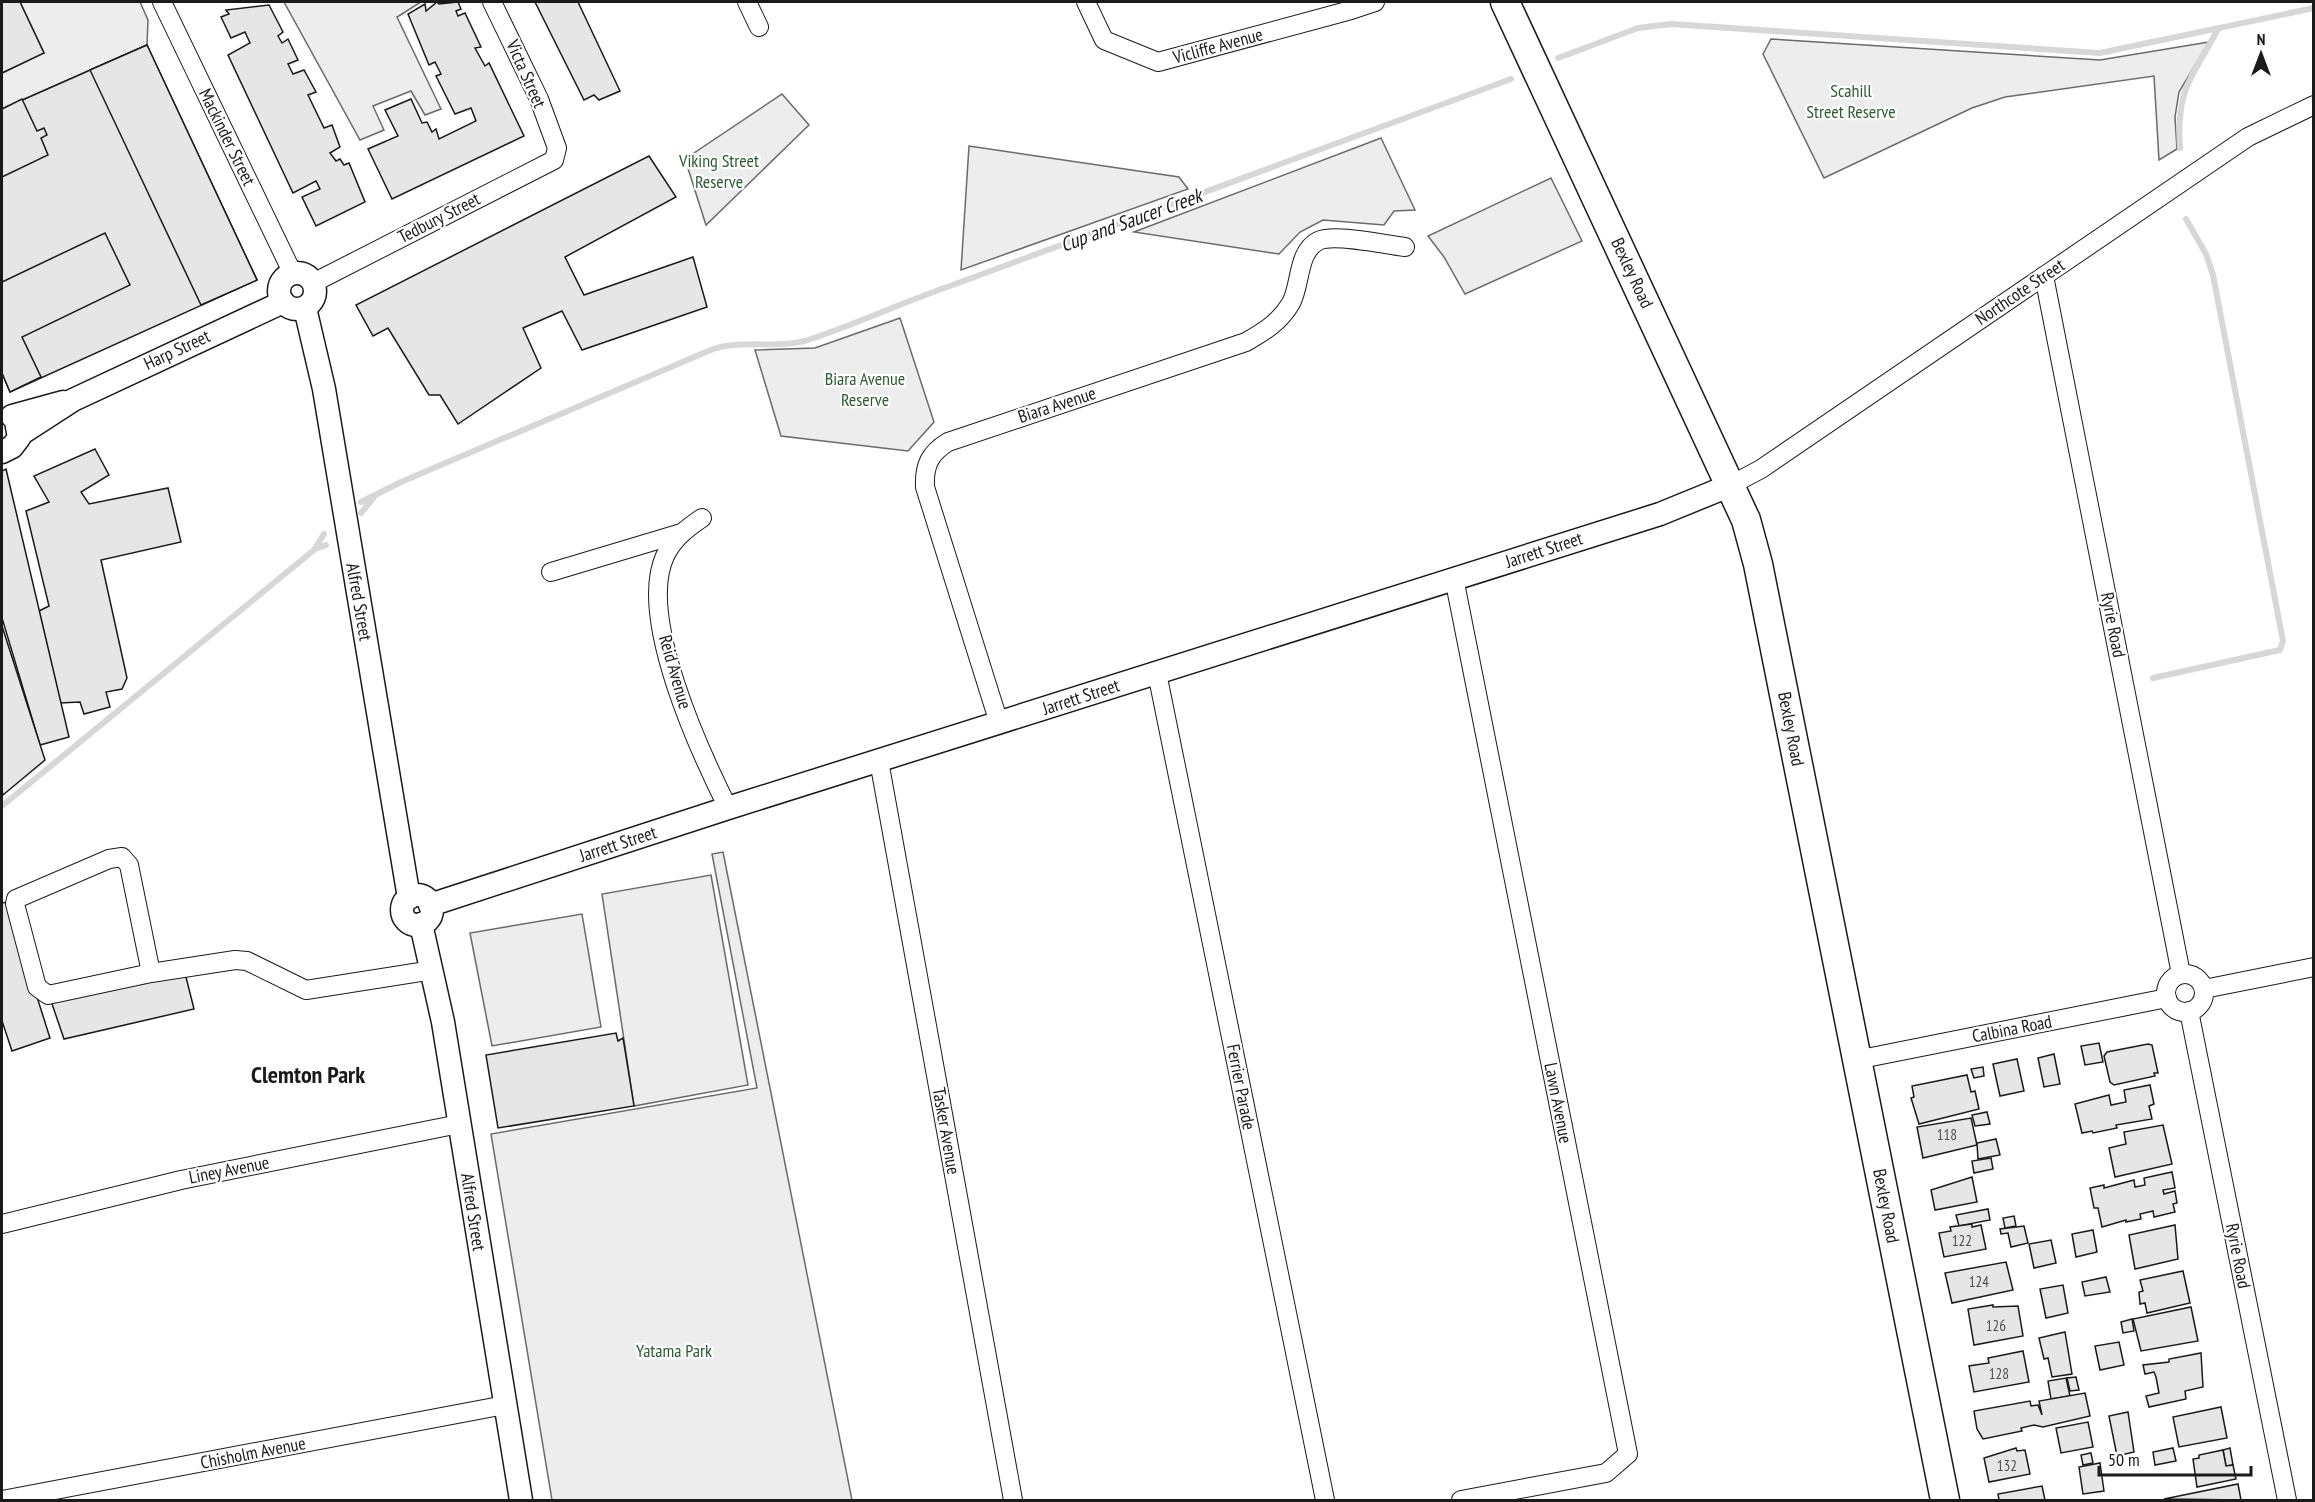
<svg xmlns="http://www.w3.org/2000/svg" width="2315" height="1502" font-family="'PT Sans Narrow',sans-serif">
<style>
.built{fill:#ededed;stroke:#6a6a6a;stroke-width:1.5}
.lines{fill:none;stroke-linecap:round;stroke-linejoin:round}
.stream{stroke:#d7d7d7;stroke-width:6}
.building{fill:#e6e6e6;stroke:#1a1a1a;stroke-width:1.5}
.minor-casing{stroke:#1a1a1a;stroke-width:20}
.tertiary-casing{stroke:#1a1a1a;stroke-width:25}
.primary-casing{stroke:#1a1a1a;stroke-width:31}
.minor{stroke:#fff;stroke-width:18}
.tertiary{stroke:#fff;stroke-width:22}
.primary{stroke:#fff;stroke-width:28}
.labels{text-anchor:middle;stroke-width:4.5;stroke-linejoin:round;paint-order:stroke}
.number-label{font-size:15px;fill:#4d4d4d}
.street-label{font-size:18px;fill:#1a1a1a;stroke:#fff}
.park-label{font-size:18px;fill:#2b5a34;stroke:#fff}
.water-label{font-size:20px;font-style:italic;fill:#1a1a1a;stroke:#fff}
.district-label{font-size:24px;font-weight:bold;fill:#1a1a1a;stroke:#fff}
</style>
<rect width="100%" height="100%" fill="#fff"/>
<g class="built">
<path d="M20 2H140L148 20 147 45 2 109V73L44 53Z"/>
<path d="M284 2H421L397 17 441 109 425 115 411 91 373 106 384 130 360 140Z"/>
<path d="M1771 39 2100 60 2209 42 2179 92 2175 117 2177 149 2159 160 2154 76 2005 97 1972 108 1824 178 1763 54Z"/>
<path d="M782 94 809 125 706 225 685 159Z"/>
<path d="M1381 138 1415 210 1394 211 1384 225 1323 220 1300 232 1279 254 1134 232Z"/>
<path d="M969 146 1179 177 1188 189 961 270Z"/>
<path d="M1551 178 1582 241 1465 294 1444 257 1428 236Z"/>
<path d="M900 318 934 422 908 451 781 436 755 350 815 348Z"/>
<path d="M723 852 852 1500H552L491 1134 757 1088 712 854Z"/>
<path d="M711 875 748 1085 634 1106 602 894Z"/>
<path d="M582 914 601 1027 492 1046 470 933Z"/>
</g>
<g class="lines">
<g class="stream">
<path d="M1558 58 1638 28 1671 24 2100 53 2314 8"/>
<path d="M2180 148C2176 88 2192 78 2218 29"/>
<path d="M361 502 401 482 713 349C746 339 779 350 811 339 858 323 904 302 950 286 1138 218 1325 149 1511 79"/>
<path d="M361 513 374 497"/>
<path d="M315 549 326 545"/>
<path d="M2153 678 2280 650 2283 641 2213 275 2206 254 2186 219"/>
<path d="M2 806 314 550 324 534"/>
</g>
</g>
<g class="building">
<path d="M2 2H20L44 53 2 73Z"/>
<path d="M437 2 439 4 458 2 461 9 456 11 458 16 465 13 481 47 475 48 485 66 489 63 524 136 392 199 368 149 398 136 385 110 411 99 422 123 427 122 432 132 436 129 439 139 476 121 471 108 455 114 436 76 441 74 435 62 429 65 408 14 425 4 426 11Z"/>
<path d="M535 2H578L620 91 599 100 594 95 584 100Z"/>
<path d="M269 5 283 32 278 36 282 43 288 39 298 60 288 64 293 74 304 70 316 92 308 95 324 128 332 125 340 147 330 153 336 161 340 159 344 165 349 163 365 202 316 226 302 197 320 189 316 181 293 193 228 55 250 43 245 32 231 38 221 17 229 14 226 10Z"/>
<path d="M147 45 257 280 10 392 2 373V109Z"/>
<path d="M147 45 257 280 201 305 90 70Z"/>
<path d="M22 99 37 131 44 128 47 135 41 138 48 155 2 177V109Z"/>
<path d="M649 156 676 197 565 257 584 295 693 257 707 307 582 350 562 311 523 328 541 368 458 424 440 395H429L388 328 373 336 356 305Z"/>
<path d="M105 233 130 285 22 337 41 377 10 392 2 373V282Z"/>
<path d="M95 449 109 475 81 492 89 504 168 488 181 542 101 560 127 678 122 689 106 692 110 707 84 714 80 702 60 703 39 611 49 606 26 511 49 502 34 476Z"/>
<path d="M6 469 69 737 40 745 2 618V471Z"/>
<path d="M2 626 45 760 3 795 2 791Z"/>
<path d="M7 902 50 1038 12 1051 2 1021V903Z"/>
<path d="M184 969 194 1009 64 1039 50 998Z"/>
<path d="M616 1033 618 1041 623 1038 634 1106 498 1128 486 1055Z"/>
<path d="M2099 1043 2103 1062 2085 1065 2081 1046Z"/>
<path d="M2148 1044 2152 1045 2158 1073H2154L2155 1076 2114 1085 2110 1082 2104 1056 2107 1052Z"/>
<path d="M2054 1054 2060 1084 2044 1087 2038 1058Z"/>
<path d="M2017 1059 2024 1091 2000 1096 1993 1064Z"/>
<path d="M1983 1067 1984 1076 1974 1078 1971 1069Z"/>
<path d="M1967 1075 1971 1092 1975 1091 1979 1109 1919 1124 1911 1098 1914 1097 1912 1086Z"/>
<path d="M2150 1085 2154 1104 2149 1106 2152 1119 2116 1125 2117 1128 2093 1133 2092 1131 2082 1133 2075 1104 2109 1095 2111 1105 2126 1102 2124 1090Z"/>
<path d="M1987 1112 1990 1124 1975 1126 1972 1115Z"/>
<path d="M1971 1118 1977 1145 1923 1158 1917 1127Z"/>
<path d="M2163 1125 2172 1164 2115 1177 2109 1148 2126 1144 2124 1132Z"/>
<path d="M1996 1139 2000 1155 1978 1159 1977 1143Z"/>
<path d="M1991 1158 1993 1169 1974 1173 1972 1161Z"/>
<path d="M2172 1172 2175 1188 2163 1190 2164 1194 2175 1191 2177 1203 2173 1204 2175 1212 2154 1217 2153 1211 2140 1214 2141 1219 2126 1222V1220L2102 1227 2098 1208H2094L2090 1188 2104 1185V1188L2134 1180 2135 1187 2145 1185 2144 1178Z"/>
<path d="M1972 1177 1977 1202 1935 1210 1931 1190Z"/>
<path d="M1988 1209 1990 1220 1959 1226 1956 1215Z"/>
<path d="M2014 1216 2016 1226 2005 1228 2003 1218Z"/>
<path d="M1972 1224V1227L1981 1225 1986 1249 1944 1257 1939 1233 1951 1231 1950 1227Z"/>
<path d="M2175 1225 2178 1259 2135 1269 2129 1235Z"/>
<path d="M2024 1226 2028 1243 2011 1247 2008 1233 2001 1234 2000 1229Z"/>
<path d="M2093 1230 2097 1252 2076 1257 2072 1234Z"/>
<path d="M2051 1240 2056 1263 2034 1268 2029 1244Z"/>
<path d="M2006 1262 2013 1290 1952 1303 1945 1273Z"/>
<path d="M2183 1271 2190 1303 2147 1313 2145 1303 2140 1304 2139 1292 2143 1291 2140 1280Z"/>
<path d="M2106 1277 2110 1292 2085 1296 2082 1282Z"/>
<path d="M2063 1285 2068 1313 2046 1318 2040 1289Z"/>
<path d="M1993 1305V1307L2018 1306 2023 1336 1974 1345 1968 1309Z"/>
<path d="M2191 1307 2198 1341 2141 1351 2133 1319Z"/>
<path d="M2132 1319 2134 1331 2123 1333 2121 1322Z"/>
<path d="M2065 1332 2072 1374 2052 1377 2048 1358 2044 1359 2039 1338Z"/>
<path d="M2119 1342 2124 1365 2100 1370 2095 1346Z"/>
<path d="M2023 1351 2029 1382 1974 1392 1969 1366 1989 1363 1988 1358Z"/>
<path d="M2201 1353 2203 1387 2185 1391 2186 1399 2149 1407 2146 1396 2159 1393 2156 1377 2154 1372 2145 1374 2143 1365 2169 1362V1359Z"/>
<path d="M2076 1377 2079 1390 2070 1391 2067 1378Z"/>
<path d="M2066 1378 2070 1396 2051 1399 2048 1381Z"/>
<path d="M2085 1393 2090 1416 2043 1427 2034 1425 2021 1428 2022 1431 1983 1439 1977 1429 1974 1411 2030 1401 2031 1406 2038 1405 2042 1415 2039 1401Z"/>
<path d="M2221 1407 2227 1438 2179 1447 2173 1417Z"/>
<path d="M2128 1412 2134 1452 2117 1456 2109 1416Z"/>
<path d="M2088 1422 2093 1447 2061 1453 2056 1428Z"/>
<path d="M2016 1448 2017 1451 2025 1450 2030 1474 1989 1482 1984 1458Z"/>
<path d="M2173 1448 2176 1461 2155 1465 2153 1452Z"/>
<path d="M2230 1448 2233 1465 2226 1466 2223 1450Z"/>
<path d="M2223 1450 2226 1466 2233 1465 2236 1479 2197 1487 2193 1459 2199 1458V1455Z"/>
<path d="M2091 1453 2093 1463 2083 1465 2081 1455Z"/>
<path d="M2100 1463 2104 1491 2083 1494 2079 1467Z"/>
<path d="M2238 1484 2241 1500 2164 1499Z"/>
<path d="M2042 1486 2045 1500H1999L1998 1494Z"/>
</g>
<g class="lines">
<g class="minor-casing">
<g id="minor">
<path d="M162 2 293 274"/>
<path d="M747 2 759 27"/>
<path d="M1086 2 1104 40 1158 62 1351 10 1375 2"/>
<path d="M2044 276 2181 974"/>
<path d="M313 283 554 160 557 148 539 99 492 2"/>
<path d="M1731 485 1761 469 2248 137 2314 105"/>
<path d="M702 518C687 528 673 539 665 556 637 617 700 752 728 808"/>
<path d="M551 572 681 533"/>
<path d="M1454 578 1628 1454 1606 1473 1461 1500"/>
<path d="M1157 673 1325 1500"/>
<path d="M999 723 925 487C924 465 930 453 948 442L1246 342C1265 331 1280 322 1291 303 1301 285 1297 252 1318 241 1334 233 1385 245 1405 247"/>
<path d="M879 761 1013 1500"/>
<path d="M151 973 129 865 122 857 109 859 16 899 15 904 37 987 48 995 151 973 235 960 247 961 306 990 433 970"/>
<circle cx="2185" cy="993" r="19"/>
<path d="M2204 989 2314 967"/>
<path d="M2189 1011 2287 1500"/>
<path d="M1856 1060 2167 998"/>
<path d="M2 1224 181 1180 459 1124"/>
<path d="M2 1500 505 1405"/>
</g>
</g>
<g class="tertiary-casing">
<g id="tertiary">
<circle cx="297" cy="291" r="18"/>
<path d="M305 308 324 389 409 898"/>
<path d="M12 416 63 402"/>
<path d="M19 435 73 400 283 302"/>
<path d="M2 452 12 447 19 438 16 421"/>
<circle cx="417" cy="910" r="15"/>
<path d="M430 905 728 808 1660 514 1731 485"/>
<path d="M421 924 443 1022 521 1500"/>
</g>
</g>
<g class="primary-casing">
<path id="primary" d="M1505 2 1746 520 1758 564 1945 1500"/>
</g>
<use href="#minor" class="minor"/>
<use href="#tertiary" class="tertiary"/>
<use href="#primary" class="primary"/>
</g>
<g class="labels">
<g class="number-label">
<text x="1947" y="1140">118</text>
<text x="1962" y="1246">122</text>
<text x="1979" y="1287">124</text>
<text x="1996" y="1331">126</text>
<text x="1999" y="1379">128</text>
<text x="2007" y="1471">132</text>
</g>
<g class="street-label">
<text transform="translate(1218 46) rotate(-15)" y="6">Vicliffe Avenue</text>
<text transform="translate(526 74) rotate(66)" y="6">Victa Street</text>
<text transform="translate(227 137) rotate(64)" y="6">Mackinder Street</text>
<text transform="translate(439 218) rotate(-27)" y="6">Tedbury Street</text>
<text transform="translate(1632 273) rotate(65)" y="6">Bexley Road</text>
<text transform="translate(2020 292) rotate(-34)" y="6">Northcote Street</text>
<text transform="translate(177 350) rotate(-25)" y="6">Harp Street</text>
<text transform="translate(1057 405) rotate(-18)" y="6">Biara Avenue</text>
<text transform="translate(1544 550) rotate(-18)" y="6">Jarrett Street</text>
<text transform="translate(359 602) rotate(80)" y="6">Alfred Street</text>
<text transform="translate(2113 625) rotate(79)" y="6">Ryrie Road</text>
<text transform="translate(675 672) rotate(74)" y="6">Reid Avenue</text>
<text transform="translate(1081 697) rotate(-18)" y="6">Jarrett Street</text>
<text transform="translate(1791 729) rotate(79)" y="6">Bexley Road</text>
<text transform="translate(618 844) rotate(-18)" y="6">Jarrett Street</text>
<text transform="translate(2012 1029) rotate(-11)" y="6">Calbina Road</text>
<text transform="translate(1241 1087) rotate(79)" y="6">Ferrier Parade</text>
<text transform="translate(1558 1103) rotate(79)" y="6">Lawn Avenue</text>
<text transform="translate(946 1131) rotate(80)" y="6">Tasker Avenue</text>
<text transform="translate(229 1170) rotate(-11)" y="6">Liney Avenue</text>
<text transform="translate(1886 1206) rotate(79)" y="6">Bexley Road</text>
<text transform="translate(473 1212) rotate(81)" y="6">Alfred Street</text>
<text transform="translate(2238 1256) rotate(79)" y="6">Ryrie Road</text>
<text transform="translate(253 1453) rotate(-11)" y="6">Chisholm Avenue</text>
</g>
<g class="park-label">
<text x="1851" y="97">Scahill<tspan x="1851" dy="21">Street Reserve</tspan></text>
<text x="719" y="167">Viking Street<tspan x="719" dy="21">Reserve</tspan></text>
<text x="865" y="385">Biara Avenue<tspan x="865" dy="21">Reserve</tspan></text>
<text x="674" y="1357">Yatama Park</text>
</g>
<g class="water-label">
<text transform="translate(1131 220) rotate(-20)" y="7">Cup and Saucer Creek</text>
</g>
<g class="district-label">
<text x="308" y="1083">Clemton Park</text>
</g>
</g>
<rect width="2315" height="1502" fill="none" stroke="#1a1a1a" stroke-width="6"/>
<g transform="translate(2261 54)" stroke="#ffffff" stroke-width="4.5" paint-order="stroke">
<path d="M0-4.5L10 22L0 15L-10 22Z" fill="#1a1a1a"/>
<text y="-9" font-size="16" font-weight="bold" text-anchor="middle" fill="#1a1a1a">N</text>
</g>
<path d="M2099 1466v9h152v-9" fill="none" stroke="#1a1a1a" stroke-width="3"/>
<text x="2108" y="1466" font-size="18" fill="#1a1a1a" stroke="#ffffff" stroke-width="4.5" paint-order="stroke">50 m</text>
</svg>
